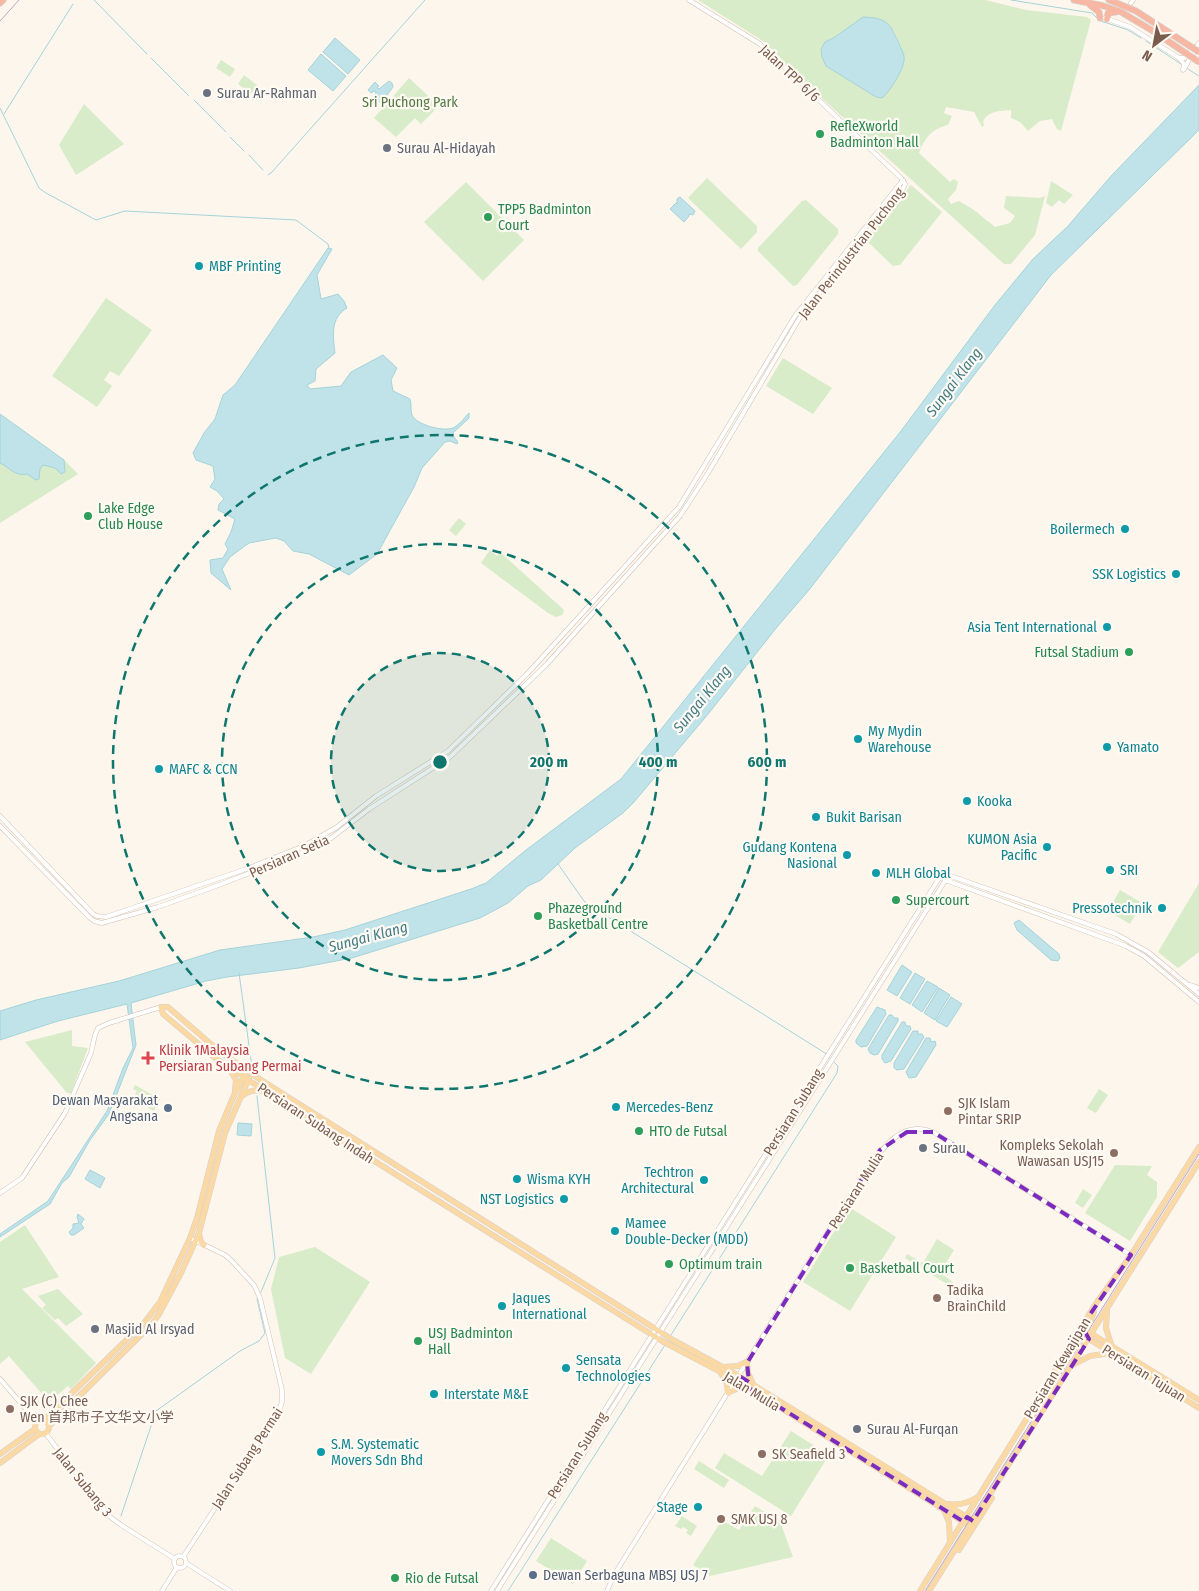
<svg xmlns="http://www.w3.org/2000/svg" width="1199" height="1591" font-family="'Fira Sans Condensed','Noto Sans SC',sans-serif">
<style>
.green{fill:#d8ecc9;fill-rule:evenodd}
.water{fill:#bfe3e8;stroke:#a5d3da}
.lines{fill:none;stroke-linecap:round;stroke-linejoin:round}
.stream{stroke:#a5d3da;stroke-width:1}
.minor-casing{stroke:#d1beb0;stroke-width:5}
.major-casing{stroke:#dad1cd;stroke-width:6}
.highway-casing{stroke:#dad1cd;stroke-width:7}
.minor{stroke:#fff;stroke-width:4}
.major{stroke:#fbd9a5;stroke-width:5}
.highway{stroke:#f7b7a3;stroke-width:5.5}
.tram{stroke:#b9a8c9;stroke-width:1}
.highway-bridge-casing{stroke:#dad1cd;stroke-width:7;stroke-linecap:butt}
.highway-bridge{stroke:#f7b7a3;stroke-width:5.5}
.marked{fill:none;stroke:#7b2cbf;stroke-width:4;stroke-dasharray:10 6;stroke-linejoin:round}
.ring{fill:none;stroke:#0f766e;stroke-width:2.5;stroke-dasharray:9 6}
.worship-dot{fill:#6b7280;stroke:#fffaf3;stroke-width:2}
.leisure-dot{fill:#2e9e5b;stroke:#fffaf3;stroke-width:2}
.culture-dot{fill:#0f9aa8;stroke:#fffaf3;stroke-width:2}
.health-dot{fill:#e0444e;stroke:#fffaf3;stroke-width:2}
.service-dot{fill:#5c6f8a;stroke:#fffaf3;stroke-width:2}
.education-dot{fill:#8d6e63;stroke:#fffaf3;stroke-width:2}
.labels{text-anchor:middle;stroke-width:4.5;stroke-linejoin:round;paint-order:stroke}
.street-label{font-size:14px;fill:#7a5c4d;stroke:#fffaf3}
.worship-label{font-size:14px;fill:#5b616d;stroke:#fffaf3;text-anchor:start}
.park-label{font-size:14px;fill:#537a41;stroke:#fffaf3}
.leisure-label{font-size:14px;fill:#27864d;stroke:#fffaf3;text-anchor:start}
.culture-label{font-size:14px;fill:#0d838f;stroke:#fffaf3;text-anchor:start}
.health-label{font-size:14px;fill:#be3a42;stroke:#fffaf3;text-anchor:start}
.service-label{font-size:14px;fill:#4e5e75;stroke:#fffaf3;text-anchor:end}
.education-label{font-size:14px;fill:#785e54;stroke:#fffaf3;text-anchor:start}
.water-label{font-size:15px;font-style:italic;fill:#437c86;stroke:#fffaf3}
.centre{fill:#0f766e;stroke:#fffaf3;stroke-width:2.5}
.ring-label{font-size:15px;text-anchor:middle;font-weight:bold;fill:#0f766e;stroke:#fffaf3;stroke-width:4.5;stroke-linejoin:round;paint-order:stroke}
</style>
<rect width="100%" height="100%" fill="#fdf6ec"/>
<g class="green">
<path d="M698 0H985L1026 10 1087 17 1091 20 1061 131 1057 129 1052 119 1040 121 1028 131 1020 122 1011 118V110C1000 111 987 111 983 122L984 125 982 127 974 112 946 107 944 113 952 116 948 125C931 129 925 138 919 153L950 182 954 179 958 182 956 190 948 199 951 204 959 201 974 210 995 227 1010 223 1015 216 1004 208 1006 196 1040 198 1045 196 1035 235 1011 264H1004L781 61 766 43ZM863 18 894 31 904 56V62L886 95 846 78 826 66 825 42 835 37Z"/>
<path d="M221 60 235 69 230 77 216 68Z"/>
<path d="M244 75 258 86 251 94 238 84Z"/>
<path d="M409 78 439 106 421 124 415 118 396 137 374 118Z"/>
<path d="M84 104 124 144 76 175 59 145Z"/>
<path d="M707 178 757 226V232L741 249 688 198Z"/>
<path d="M1051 181 1073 195 1064 204 1059 200 1052 207 1046 203Z"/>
<path d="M466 182 524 240 483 281 424 222Z"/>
<path d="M911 185 942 212 900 265 893 266 869 243V237Z"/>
<path d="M806 200 838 229V234L797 285 793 286 758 251V248L802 201Z"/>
<path d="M106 298 152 330 119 376 110 371 104 380 112 386 97 407 52 376Z"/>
<path d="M783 358 832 388 813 414 766 386Z"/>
<path d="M0 416 65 461 78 474 0 523Z"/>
<path d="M459 518 466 524 456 536 449 530Z"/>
<path d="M490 550 497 556 501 553 563 609 564 611 562 615 556 617 548 613 481 563Z"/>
<path d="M1199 883V952L1178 968 1158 952Z"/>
<path d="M1120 890 1142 903 1130 924 1108 911Z"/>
<path d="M72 1030V1046L88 1048 71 1093H67L25 1042Z"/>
<path d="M135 1085 160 1099 154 1111 133 1099 137 1091 133 1089Z"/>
<path d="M1099 1089 1108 1095 1096 1113 1087 1108Z"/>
<path d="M1115 1165 1152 1166 1147 1175 1157 1182V1197L1130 1241 1085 1213Z"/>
<path d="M1083 1189 1092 1195 1083 1208 1075 1203Z"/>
<path d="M849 1207 896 1237 850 1311 803 1282Z"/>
<path d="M25 1225 59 1277 22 1289 96 1363 71 1389 68 1386 49 1402 9 1356 0 1364V1242Z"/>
<path d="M937 1239 954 1250 940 1273 953 1282 950 1286 905 1258 907 1254 923 1263Z"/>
<path d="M315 1247 370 1282 311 1374 285 1358 271 1289 279 1257Z"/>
<path d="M58 1289 83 1314 66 1326 58 1318 55 1320 42 1308 46 1305 38 1296Z"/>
<path d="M791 1431 829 1455 791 1516 715 1468 724 1453 762 1476Z"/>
<path d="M699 1461 729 1480 724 1488 694 1469Z"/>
<path d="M755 1506 783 1523 782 1527 793 1557 710 1576 693 1565 722 1520 739 1530Z"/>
<path d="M682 1516 697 1526 691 1536 686 1533 688 1530 683 1527 681 1529 675 1526Z"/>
<path d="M551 1538 587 1561 573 1584 536 1561Z"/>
</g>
<g class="water">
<path d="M863 17C889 18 890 24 900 46 902 51 905 55 904 61 903 70 890 92 882 98L876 97 826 66 822 57 821 49 825 42 835 37Z"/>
<path d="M335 38 360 60 348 74 323 52Z"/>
<path d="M321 54 346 76 333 91 308 70Z"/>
<path d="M389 81 392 83 393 87 382 102H378L374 98 376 92 374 91 371 93 368 90 375 82 379 86 377 88 379 89Z"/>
<path d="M1199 85V130L1051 275 809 590 777 627 709 713 634 802 623 813 575 848 541 880 528 886 508 903 480 918 352 958 299 968 227 977 206 981 131 1003 136 1045 109 1114 90 1140 69 1177 62 1183 50 1204 0 1237V1234L48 1201 107 1111 123 1068 133 1048 127 1004 58 1021 0 1040V1011L36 1000 119 981 220 950 313 937 345 930 471 889 486 883 526 850 621 779 901 431 995 305 1033 259 1068 226 1112 175Z"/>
<path d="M680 197 695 211 693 215 689 214V216L684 222 670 209 676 203 677 204V199Z"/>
<path d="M328 248 332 249 317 275 321 299 338 294 344 301 347 308C330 318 333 336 335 353L316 369 315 381 307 385 310 389 341 386 351 372 383 355 397 368 391 380 393 391 410 399C412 405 410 410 412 415 416 425 446 433 455 427 460 424 465 417 469 413V418L453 433 454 437 458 442 457 444 450 441 445 442 422 468 414 487 377 554 349 575 309 554 293 551 284 541 276 538 249 543 230 557 222 569 231 590 211 573 210 560 223 558 228 549 225 544 231 532 235 519 218 510 219 504 224 499 217 491 210 487 215 479 213 466 196 460 193 453 204 433 215 419 223 395 235 385Z"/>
<path d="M0 414 64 460 65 472 61 474 55 468 43 465 40 469 39 479 36 480 27 474C15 477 9 467 0 463Z"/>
<path d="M1019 920 1059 954 1060 958 1058 961 1051 960 1017 930 1014 923Z"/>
<path d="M902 965 912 972 897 996 887 990Z"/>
<path d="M915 973 925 979 910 1004 900 998Z"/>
<path d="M927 981 938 987 922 1012 912 1005Z"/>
<path d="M939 988 950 995 935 1020 924 1013Z"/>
<path d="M951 997 962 1004 947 1027 936 1021Z"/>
<path d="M877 1007 885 1010 886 1014 867 1046 861 1047 856 1043V1040Z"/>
<path d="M889 1015H892L894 1018H898V1021L878 1054 874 1055 870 1053 868 1049Z"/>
<path d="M902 1022H905L906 1026H910L911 1029 891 1061 885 1063 882 1059V1055Z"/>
<path d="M913 1031H918V1034H922L924 1037 904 1069 897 1070 894 1068V1063Z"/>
<path d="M926 1038H930L931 1042 935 1041 936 1045 916 1077 909 1078 906 1072Z"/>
<path d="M238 1123 252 1124 251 1136 237 1135Z"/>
<path d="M90 1170 105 1178 100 1188 85 1179Z"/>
<path d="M78 1214 84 1219 81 1224 84 1228 74 1235H71L69 1232 73 1228V1224L79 1223 77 1217Z"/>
</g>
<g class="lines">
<g class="stream">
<path d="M94 0 147 54"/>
<path d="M1011 0 1092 13 1097 18"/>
<path d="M1101 21 1128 30 1141 38"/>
<path d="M1146 41 1181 64"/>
<path d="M151 58 189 96"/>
<path d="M1188 69 1199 76"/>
<path d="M194 100 226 132"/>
<path d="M0 108 39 188 46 193 96 220 125 211 296 220 328 244 329 248"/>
<path d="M4 114 73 4"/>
<path d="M230 137 244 151"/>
<path d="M249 155 263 170"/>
<path d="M268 175 272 172 425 0"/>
<path d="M558 864 584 901 589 905 825 1053 831 1059"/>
<path d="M239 973 252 1067"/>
<path d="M257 1096 275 1258 261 1292"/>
<path d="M671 1335 837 1073 838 1066 834 1062"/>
<path d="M121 1516 156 1411 240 1351 259 1341 265 1333 257 1299"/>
<path d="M508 1591 665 1345"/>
</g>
<g class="minor-casing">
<g id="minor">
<path d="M1131 3 1133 0"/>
<path d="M1105 18 1130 27 1179 58 1184 64 1183 70"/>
<path d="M1179 58H1185L1194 47"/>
<path d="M1184 69 1199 43"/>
<path d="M0 816 93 914 97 916 106 917 249 868 306 845 337 827 376 796 448 751 527 674 679 507 795 316 903 180"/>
<path d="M0 826 90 918 94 921 102 923 158 907 216 886 307 851 330 839 369 809 450 757 546 665 680 516 708 473 799 319 904 187 905 184 901 178 760 44 689 0"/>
<path d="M1190 985 1199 988"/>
<path d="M0 1193 22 1178 65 1113 91 1053 95 1035 98 1028 109 1023 161 1007"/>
<path d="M0 1379 37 1422"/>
<path d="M46 1434 109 1516 121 1525 175 1559"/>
<circle cx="180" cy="1562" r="6"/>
<path d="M183 1557 279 1411 282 1402V1390L260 1298 254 1285 231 1260 225 1255 190 1238"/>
<path d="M186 1563 230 1591"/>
<path d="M162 1591 177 1567"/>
<path d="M491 1591 938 880 942 876H951L1116 934 1148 952 1199 994"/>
<path d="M497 1591 945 881H948L1126 946 1144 956 1199 1002"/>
<path d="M607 1591 614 1575 861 1179C877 1156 899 1117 933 1132L1131 1255"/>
</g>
</g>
<g class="major-casing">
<g id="major">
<path d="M229 1068 236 1080 235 1090"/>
<path d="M242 1096C248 1091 256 1089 264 1092"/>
<path d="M199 1234 201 1242 204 1245"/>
<path d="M1107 1311 1106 1328 1111 1344"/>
<path d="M1092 1334 1199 1400"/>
<path d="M1088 1338 1086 1332 1094 1312"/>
<path d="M1089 1339 1199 1408"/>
<path d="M1063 1361 1068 1356 1079 1338 1091 1334"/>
<path d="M747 1363 748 1373 753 1384"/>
<path d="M1074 1364 1090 1356 1111 1353"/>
<path d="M724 1367 738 1366 748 1361"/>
<path d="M721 1373 727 1384 728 1393"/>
<path d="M729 1392 739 1388 747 1389"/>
<circle cx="42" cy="1427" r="7"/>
<path d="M44 1420 144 1323 160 1302 190 1238 197 1218 219 1131 235 1093 245 1075"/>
<path d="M49 1426 152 1324 159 1314 181 1273 199 1233 225 1133 249 1078"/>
<path d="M0 1454 35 1429"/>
<path d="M0 1463 39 1434"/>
<path d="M948 1504C959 1506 968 1503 978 1497"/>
<path d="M944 1510 949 1522 950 1542"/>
<path d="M970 1526 736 1380 662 1341 304 1117 214 1057 163 1014 161 1007H168L219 1051 261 1080 673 1340 739 1376 973 1521"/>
<path d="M959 1550 992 1498"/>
<path d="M920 1591 1047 1386 1065 1352 1097 1302 1131 1255 1199 1147"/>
<path d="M929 1591 1199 1162"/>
</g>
</g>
<g class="highway-casing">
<g id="highway">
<path d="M1074 0 1104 6 1121 12 1153 31"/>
<path d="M1109 0 1136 11 1156 24"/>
<path d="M0 3 3 0"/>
<path d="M1090 5 1099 12 1100 18"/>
<path d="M1107 19 1108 13 1116 12"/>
</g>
</g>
<use href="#minor" class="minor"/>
<use href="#major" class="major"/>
<use href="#highway" class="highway"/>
<g class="tram">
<path d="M0 21 19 0"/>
<path d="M925 1591 1199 1154"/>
</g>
<g class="highway-bridge-casing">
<g id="highway-bridge">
<path d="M1156 24 1199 52"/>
<path d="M1153 31 1199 62"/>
</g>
</g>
<use href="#highway-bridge" class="highway-bridge"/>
</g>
<path class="marked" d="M907 1132H933L1131 1255 1082 1326 1089 1339 973 1521 967 1517 964 1522 736 1380 739 1376 749 1382 747 1363 825 1237 880 1150Z"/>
<circle cx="440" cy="762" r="109" fill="#0f766e" fill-opacity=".12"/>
<g class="ring">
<circle cx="440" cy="762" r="109"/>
<circle cx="440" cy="762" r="218"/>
<circle cx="440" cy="762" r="327"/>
</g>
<g class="worship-dot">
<circle cx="207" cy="93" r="5"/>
<circle cx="387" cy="148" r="5"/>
<circle cx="923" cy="1148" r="5"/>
<circle cx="95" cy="1329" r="5"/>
<circle cx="857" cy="1429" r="5"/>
</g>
<g class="leisure-dot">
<circle cx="820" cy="134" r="5"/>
<circle cx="488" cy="217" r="5"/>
<circle cx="88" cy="516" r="5"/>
<circle cx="1129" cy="652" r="5"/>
<circle cx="896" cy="900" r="5"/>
<circle cx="538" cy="916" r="5"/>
<circle cx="639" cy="1131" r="5"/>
<circle cx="669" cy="1264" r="5"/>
<circle cx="850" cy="1268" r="5"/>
<circle cx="418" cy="1341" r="5"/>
<circle cx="395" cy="1578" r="5"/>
</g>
<g class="culture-dot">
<circle cx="199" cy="266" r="5"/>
<circle cx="1125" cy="529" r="5"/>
<circle cx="1176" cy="574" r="5"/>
<circle cx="1107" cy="627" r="5"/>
<circle cx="858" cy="739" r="5"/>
<circle cx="1107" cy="747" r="5"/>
<circle cx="159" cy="769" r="5"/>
<circle cx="967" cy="801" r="5"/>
<circle cx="816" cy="817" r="5"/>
<circle cx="1047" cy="847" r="5"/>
<circle cx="847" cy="855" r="5"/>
<circle cx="1110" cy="870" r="5"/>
<circle cx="876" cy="873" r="5"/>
<circle cx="1162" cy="908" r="5"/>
<circle cx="616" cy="1107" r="5"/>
<circle cx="517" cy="1179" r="5"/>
<circle cx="704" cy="1180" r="5"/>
<circle cx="564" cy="1199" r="5"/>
<circle cx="615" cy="1231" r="5"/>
<circle cx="502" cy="1306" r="5"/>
<circle cx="566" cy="1368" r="5"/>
<circle cx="434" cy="1394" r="5"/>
<circle cx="321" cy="1452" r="5"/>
<circle cx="698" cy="1507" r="5"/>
</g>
<path class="health-dot" d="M145.5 1050.5h5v5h5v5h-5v5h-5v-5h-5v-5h5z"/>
<g class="service-dot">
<circle cx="168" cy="1108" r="5"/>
<circle cx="533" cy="1575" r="5"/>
</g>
<g class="education-dot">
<circle cx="948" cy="1111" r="5"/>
<circle cx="1114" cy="1153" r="5"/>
<circle cx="937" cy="1298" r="5"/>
<circle cx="10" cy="1409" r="5"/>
<circle cx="762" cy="1454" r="5"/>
<circle cx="721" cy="1519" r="5"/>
</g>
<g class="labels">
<g class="street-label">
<text transform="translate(790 73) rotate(43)" y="5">Jalan TPP 6/6</text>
<text transform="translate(851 253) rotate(-52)" y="5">Jalan Perindustrian Puchong</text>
<text transform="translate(289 856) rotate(-24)" y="5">Persiaran Setia</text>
<text transform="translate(793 1112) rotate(-58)" y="5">Persiaran Subang</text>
<text transform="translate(316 1123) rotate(33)" y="5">Persiaran Subang Indah</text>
<text transform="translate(856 1190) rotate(-57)" y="5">Persiaran Mulia</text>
<text transform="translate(1057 1368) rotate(-59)" y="5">Persiaran Kewajipan</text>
<text transform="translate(1144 1373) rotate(32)" y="5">Persiaran Tujuan</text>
<text transform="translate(752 1391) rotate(31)" y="5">Jalan Mulia</text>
<text transform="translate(577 1455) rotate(-58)" y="5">Persiaran Subang</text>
<text transform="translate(247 1458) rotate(-57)" y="5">Jalan Subang Permai</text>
<text transform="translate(83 1482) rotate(51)" y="5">Jalan Subang 3</text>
</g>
<g class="worship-label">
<text x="217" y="98">Surau Ar-Rahman</text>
<text x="397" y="153">Surau Al-Hidayah</text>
<text x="933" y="1153">Surau</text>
<text x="105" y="1334">Masjid Al Irsyad</text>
<text x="867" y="1434">Surau Al-Furqan</text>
</g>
<g class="park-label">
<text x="410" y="107">Sri Puchong Park</text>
</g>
<g class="leisure-label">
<text x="830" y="131">RefleXworld<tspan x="830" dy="16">Badminton Hall</tspan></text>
<text x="498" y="214">TPP5 Badminton<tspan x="498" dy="16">Court</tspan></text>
<text x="98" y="513">Lake Edge<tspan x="98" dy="16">Club House</tspan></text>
<text x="1119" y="657" text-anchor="end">Futsal Stadium</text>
<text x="906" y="905">Supercourt</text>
<text x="548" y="913">Phazeground<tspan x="548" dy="16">Basketball Centre</tspan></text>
<text x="649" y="1136">HTO de Futsal</text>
<text x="679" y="1269">Optimum train</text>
<text x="860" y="1273">Basketball Court</text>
<text x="428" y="1338">USJ Badminton<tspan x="428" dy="16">Hall</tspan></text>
<text x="405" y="1583">Rio de Futsal</text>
</g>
<g class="culture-label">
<text x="209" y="271">MBF Printing</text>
<text x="1115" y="534" text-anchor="end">Boilermech</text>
<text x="1166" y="579" text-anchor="end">SSK Logistics</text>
<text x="1097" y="632" text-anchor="end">Asia Tent International</text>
<text x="868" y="736">My Mydin<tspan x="868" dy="16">Warehouse</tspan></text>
<text x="1117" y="752">Yamato</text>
<text x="169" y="774">MAFC &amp; CCN</text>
<text x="977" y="806">Kooka</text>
<text x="826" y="822">Bukit Barisan</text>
<text x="1037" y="844" text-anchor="end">KUMON Asia<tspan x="1037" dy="16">Pacific</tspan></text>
<text x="837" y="852" text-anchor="end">Gudang Kontena<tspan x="837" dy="16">Nasional</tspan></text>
<text x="1120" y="875">SRI</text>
<text x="886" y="878">MLH Global</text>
<text x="1152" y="913" text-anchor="end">Pressotechnik</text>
<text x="626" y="1112">Mercedes-Benz</text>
<text x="694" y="1177" text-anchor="end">Techtron<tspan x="694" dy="16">Architectural</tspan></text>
<text x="527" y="1184">Wisma KYH</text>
<text x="554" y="1204" text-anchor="end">NST Logistics</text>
<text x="625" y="1228">Mamee<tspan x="625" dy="16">Double-Decker (MDD)</tspan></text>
<text x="512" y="1303">Jaques<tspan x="512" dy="16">International</tspan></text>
<text x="576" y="1365">Sensata<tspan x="576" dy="16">Technologies</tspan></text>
<text x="444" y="1399">Interstate M&amp;E</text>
<text x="331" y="1449">S.M. Systematic<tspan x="331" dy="16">Movers Sdn Bhd</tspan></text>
<text x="688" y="1512" text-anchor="end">Stage</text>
</g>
<g class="health-label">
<text x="159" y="1055">Klinik 1Malaysia<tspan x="159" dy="16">Persiaran Subang Permai</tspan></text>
</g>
<g class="service-label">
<text x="158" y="1105">Dewan Masyarakat<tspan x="158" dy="16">Angsana</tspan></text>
<text x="543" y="1580" text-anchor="start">Dewan Serbaguna MBSJ USJ 7</text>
</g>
<g class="education-label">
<text x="958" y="1108">SJK Islam<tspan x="958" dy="16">Pintar SRIP</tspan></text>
<text x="1104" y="1150" text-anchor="end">Kompleks Sekolah<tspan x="1104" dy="16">Wawasan USJ15</tspan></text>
<text x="947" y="1295">Tadika<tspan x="947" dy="16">BrainChild</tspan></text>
<text x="20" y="1406">SJK (C) Chee<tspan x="20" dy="16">Wen 首邦市子文华文小学</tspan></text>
<text x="772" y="1459">SK Seafield 3</text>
<text x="731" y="1524">SMK USJ 8</text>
</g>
<g class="water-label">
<text transform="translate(954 382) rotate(-53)" y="5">Sungai Klang</text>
<text transform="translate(702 699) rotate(-51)" y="5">Sungai Klang</text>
<text transform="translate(368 937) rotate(-15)" y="5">Sungai Klang</text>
</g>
</g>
<circle cx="440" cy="762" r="8" class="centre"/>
<g class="ring-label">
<text x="549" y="767">200 m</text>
<text x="658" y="767">400 m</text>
<text x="767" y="767">600 m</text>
</g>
<g transform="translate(1154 45) rotate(212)" stroke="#fffaf3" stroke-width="4" paint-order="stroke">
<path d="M0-4L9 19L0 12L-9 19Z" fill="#7a5c4d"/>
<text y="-8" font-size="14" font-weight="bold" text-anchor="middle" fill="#7a5c4d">N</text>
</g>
</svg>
